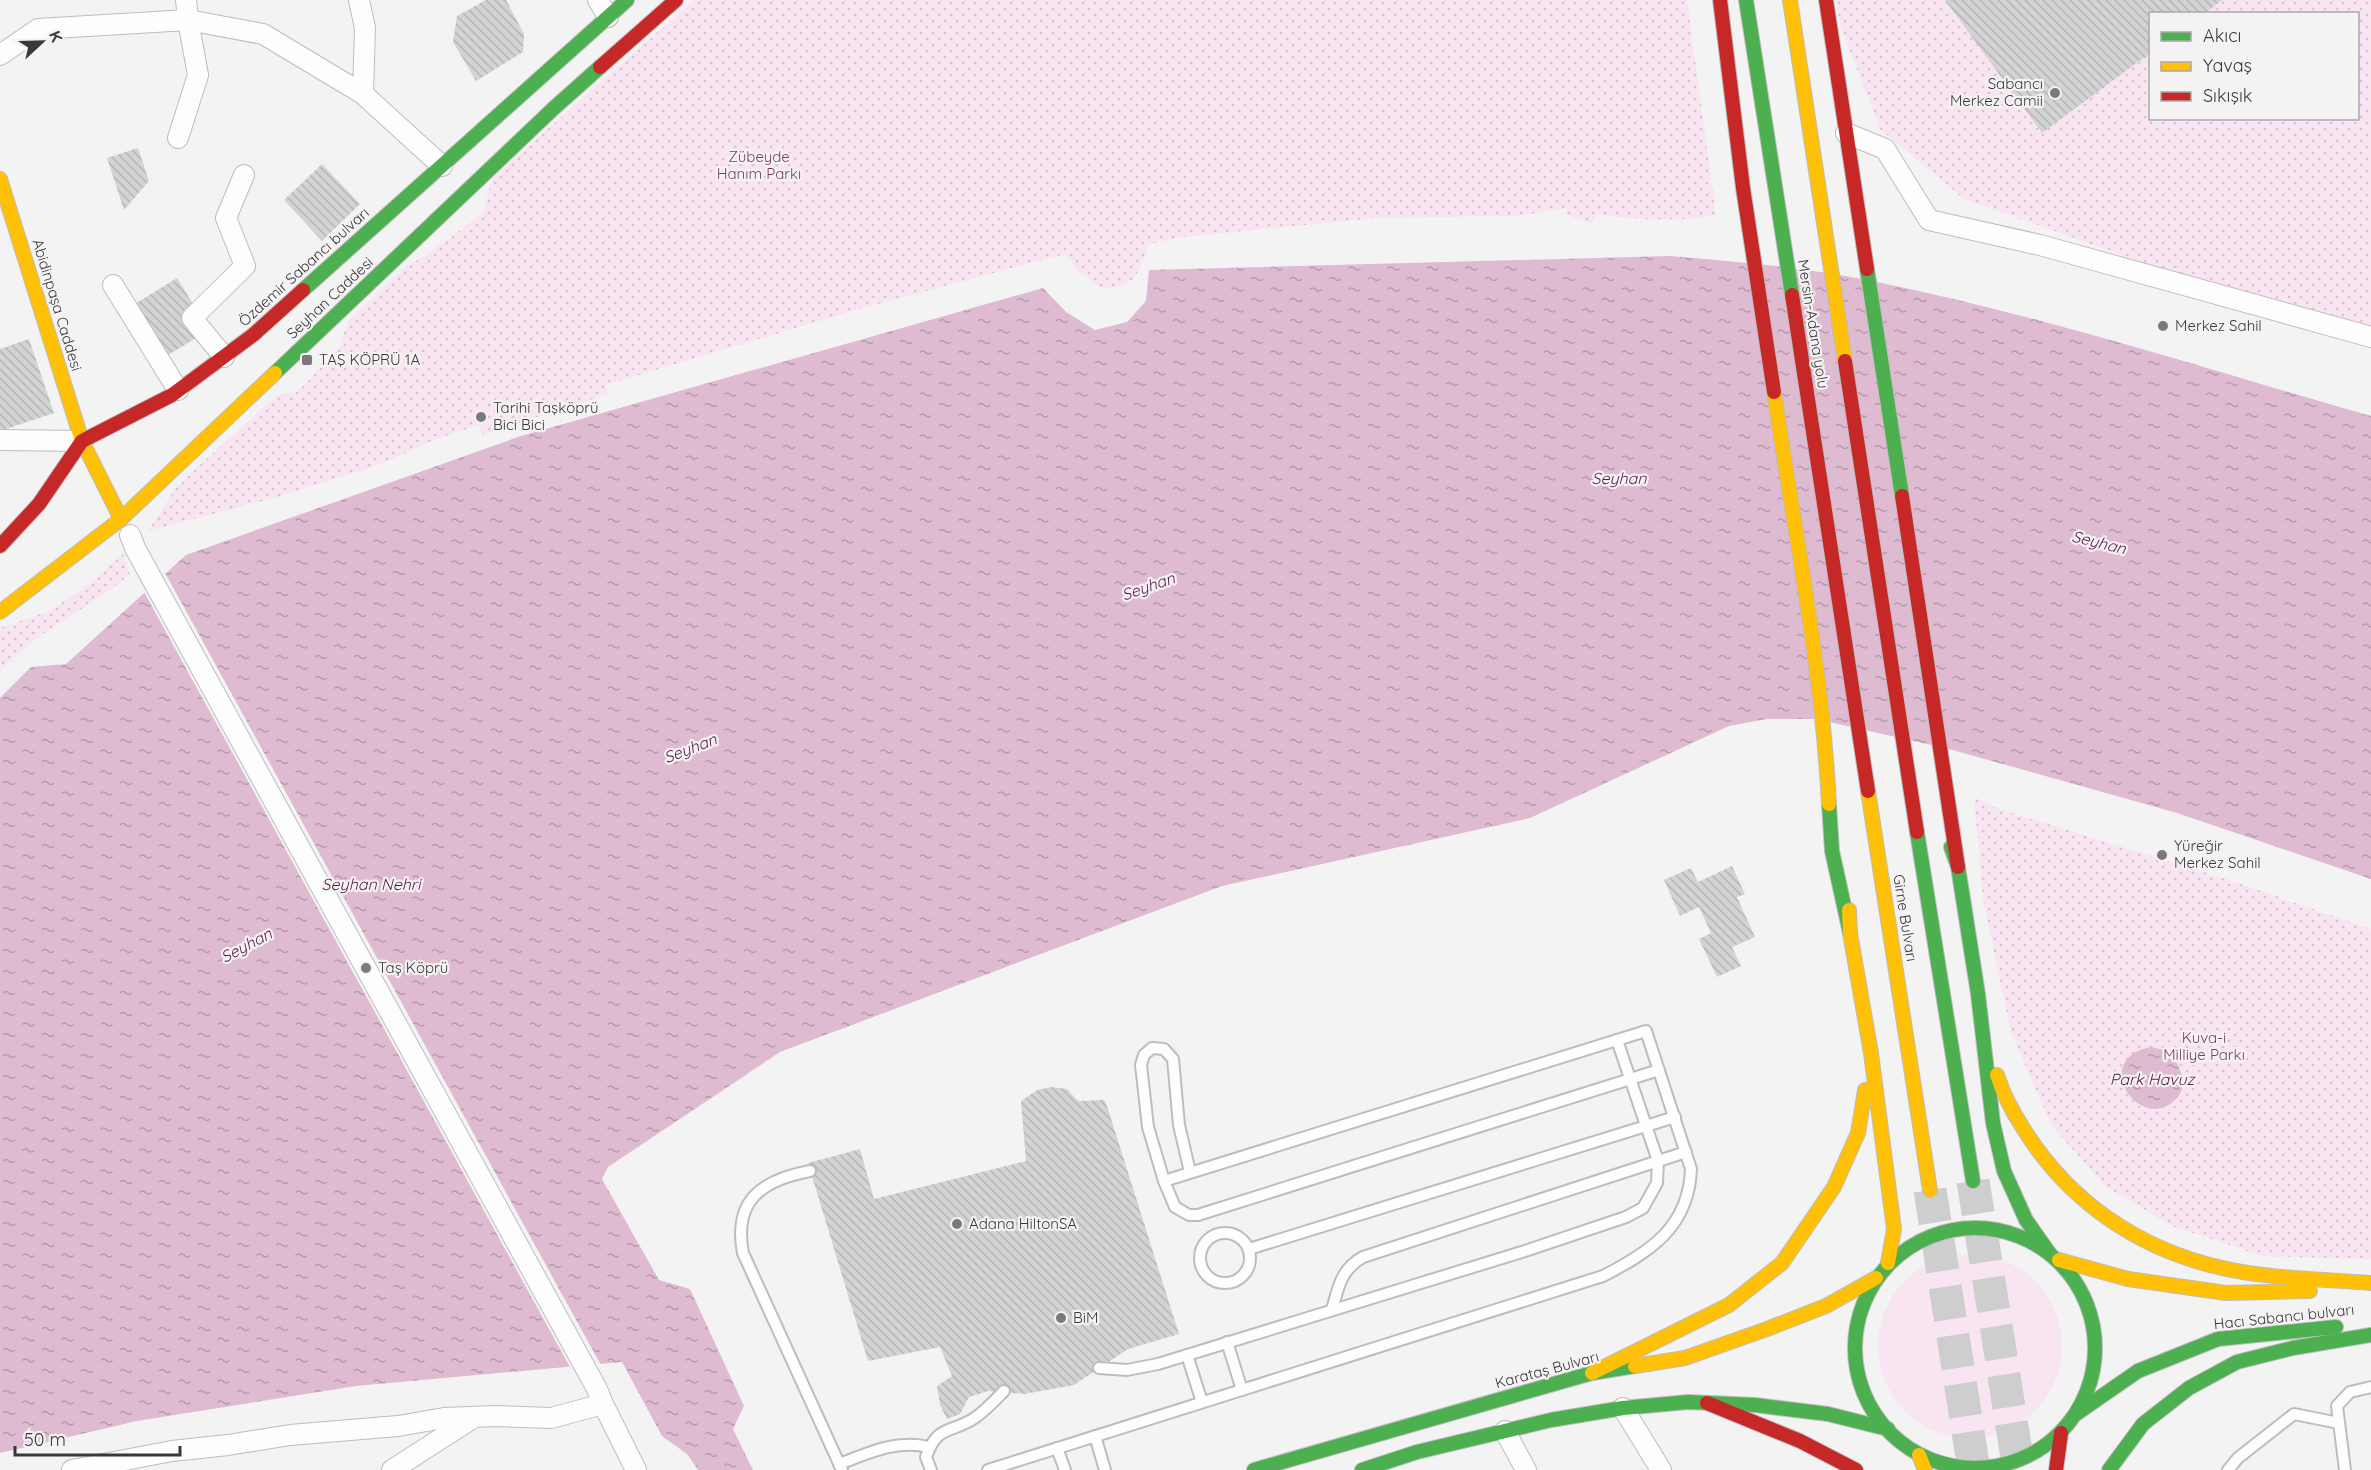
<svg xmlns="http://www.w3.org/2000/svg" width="2371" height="1470" font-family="Quicksand,sans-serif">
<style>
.grass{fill:#f9e5f1}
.park{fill:url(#park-dots);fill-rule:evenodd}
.water{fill:url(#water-ripples)}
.pier{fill:#f4f3f3}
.building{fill:url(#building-back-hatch)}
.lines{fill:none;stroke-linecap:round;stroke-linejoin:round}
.highway-tunnel{stroke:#cfcece;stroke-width:33;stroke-dasharray:33 16;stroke-linecap:butt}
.lane-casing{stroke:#bebdbd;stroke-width:14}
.street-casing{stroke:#bebdbd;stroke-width:22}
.fast-casing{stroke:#bebdbd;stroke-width:16}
.slow-casing{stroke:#bebdbd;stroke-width:16}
.jam-casing{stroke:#bebdbd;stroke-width:16}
.lane{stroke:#fdfdfd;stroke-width:10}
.street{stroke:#fdfdfd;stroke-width:20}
.fast{stroke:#4caf50;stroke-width:14}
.slow{stroke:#ffc107;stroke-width:14}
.jam{stroke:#c62828;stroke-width:14}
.poi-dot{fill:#7b797a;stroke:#f5f2f3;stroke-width:2}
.labels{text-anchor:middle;stroke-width:4.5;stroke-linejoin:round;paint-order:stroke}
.poi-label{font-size:15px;fill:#3a3839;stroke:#f5f2f3;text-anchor:start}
.park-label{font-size:15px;fill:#7c3d67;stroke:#f5f2f3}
.street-label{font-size:15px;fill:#3a3839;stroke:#f5f2f3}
.water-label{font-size:16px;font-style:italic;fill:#571b46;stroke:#f5f2f3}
</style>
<defs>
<pattern id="park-dots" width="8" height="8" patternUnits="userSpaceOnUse" patternTransform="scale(1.5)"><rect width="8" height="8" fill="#f9e5f1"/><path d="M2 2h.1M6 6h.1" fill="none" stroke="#d6c5cf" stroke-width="1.8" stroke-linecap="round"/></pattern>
<pattern id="water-ripples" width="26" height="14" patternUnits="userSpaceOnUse" patternTransform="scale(1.5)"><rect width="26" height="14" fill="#dfbbd1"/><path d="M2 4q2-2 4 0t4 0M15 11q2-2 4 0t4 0" fill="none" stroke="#b699ab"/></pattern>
<pattern id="building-back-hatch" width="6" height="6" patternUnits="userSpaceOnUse" patternTransform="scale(1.5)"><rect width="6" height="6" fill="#d4d3d4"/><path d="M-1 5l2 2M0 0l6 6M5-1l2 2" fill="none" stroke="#b7b6b7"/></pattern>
</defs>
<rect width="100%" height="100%" fill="#f4f3f3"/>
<circle class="grass" cx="1970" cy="1346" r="92"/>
<g class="park">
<path d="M694 0H1687L1716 215C1677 223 1636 219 1597 215L1592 223 1567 215V208L1520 216 1376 218 1183 237 1149 244C1137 276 1138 285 1102 289L1078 271 1065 254 859 309 606 385 608 394 482 435 478 425 434 440 376 466 278 497 148 531 177 486 277 395 297 392 340 348 347 322 408 265 425 256 483 213 492 178Z"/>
<path d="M1836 0H2371V330L2184 277 1964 199 1880 129 1840 25ZM2150 14H2358V118H2150Z"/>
<path d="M123 554 130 575C117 584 105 594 92 602 56 626 30 639 0 672V628L49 611 83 589Z"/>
<path d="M1974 797 1996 808 2229 880 2371 929V1259L2262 1256 2172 1226 2105 1186 2051 1125 2011 1032 1983 899Z"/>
</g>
<g class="water">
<path d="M1669 256C1734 261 1798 267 1862 279 2035 313 2202 368 2371 416V879L2177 813 1949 749 1816 719H1767L1729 726 1530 818 1222 886 780 1052 608 1167 602 1179 659 1280 690 1289 744 1406 733 1429 753 1470H698L687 1454 662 1436 622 1362 356 1386 137 1421 0 1453V698L31 667 66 664 186 555 521 436 1043 288 1066 312 1095 330 1127 322 1146 301 1149 270Z"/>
<path d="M2151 1047C2155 1048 2162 1049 2165 1051 2180 1060 2190 1086 2176 1099 2140 1136 2089 1058 2151 1047Z"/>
</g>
<path class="pier" d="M164 571 602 1367 571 1369 143 590Z"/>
<g class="building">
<path d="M486 0H506L524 34 523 52 476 81 453 42 457 16Z"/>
<path d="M1945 0H2222L2204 14H2150V53L2042 133Z"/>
<path d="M138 148 149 181 124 210 107 158Z"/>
<path d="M322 164 360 204 322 241 284 200Z"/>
<path d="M177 278 209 330 165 357 133 305Z"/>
<path d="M29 339 54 413 0 431V349Z"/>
<path d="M1732 866 1745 894 1737 897 1755 937 1732 947 1741 966 1717 977 1699 939 1711 933 1699 907 1680 916 1664 880 1691 868 1698 882Z"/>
<path d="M1052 1087 1067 1089 1078 1101 1104 1100 1107 1106 1179 1334 1128 1349 1074 1385 1024 1394 988 1391 969 1397 960 1414 947 1419 940 1405 937 1386 952 1376 940 1347 868 1361 808 1163 860 1149 874 1199 1026 1161 1021 1101 1037 1090Z"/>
</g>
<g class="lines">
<g class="highway-tunnel">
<path d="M1973 1181 2019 1470"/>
<path d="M1930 1190 1974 1470"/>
</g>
<g class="lane-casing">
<g id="lane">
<path d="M810 1171C762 1180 733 1200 743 1253L842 1470"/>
<path d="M1190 1172 1179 1125 1173 1059 1164 1049 1152 1048 1144 1055 1141 1065 1148 1127 1164 1181 1175 1207 1189 1215H1198L1659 1070"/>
<circle cx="1225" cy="1258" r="25"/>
<path d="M1249 1249 1675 1117"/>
<path d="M1332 1310C1338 1288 1341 1269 1363 1257L1686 1152"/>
<path d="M1227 1342 1242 1390"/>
<path d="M1187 1355 1202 1402"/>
<path d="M1099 1368 1127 1370 1158 1364 1525 1251 1626 1217 1643 1208 1657 1183 1658 1161 1617 1040"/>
<path d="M1095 1436 1105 1470"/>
<path d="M1057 1448 1065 1470"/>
<path d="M839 1464C869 1453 897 1439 929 1447"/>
<path d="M931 1470 926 1457C938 1423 952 1434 976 1417 986 1410 995 1400 1004 1391"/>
<path d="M988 1470 1603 1276C1650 1252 1689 1227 1691 1169L1646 1031 1164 1181"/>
<path d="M2228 1470 2238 1458 2294 1414 2339 1423"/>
<path d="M2345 1470 2337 1406 2350 1392 2371 1387"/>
</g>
</g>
<g class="street-casing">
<g id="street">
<path d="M359 0 365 28 363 94"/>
<path d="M598 0 608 17"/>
<path d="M0 55 38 29 188 20 263 34 363 94 442 166"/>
<path d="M1846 133 1885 149 1929 220 2040 245 2371 337"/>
<path d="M178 138 198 75 188 20 186 0"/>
<path d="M113 285 178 390"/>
<path d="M224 357 192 318 245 266 226 218 244 175"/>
<path d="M0 440 82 441"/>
<path d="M130 535 135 548 597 1389 603 1404 636 1470"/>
<path d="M1623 1408 1661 1470"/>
<path d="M1505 1431 1526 1470"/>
<path d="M72 1470 172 1451 228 1445 290 1435 398 1426 444 1418 496 1416 551 1418 603 1404"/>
<path d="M392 1470 473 1418"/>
</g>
</g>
<g class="fast-casing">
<g id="fast">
<path d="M1746 0 1792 295"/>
<path d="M1867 269 1902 496"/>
<path d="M303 290 627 0"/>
<path d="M275 373 554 108 600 67"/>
<path d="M1829 804 1832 851 1850 933"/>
<path d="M1917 832 1973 1181"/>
<path d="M1951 847 1958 867 1978 994 1993 1123 2004 1171 2026 1220 2050 1254"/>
<circle cx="1975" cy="1348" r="120"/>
<path d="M2076 1414 2138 1371 2218 1339 2336 1327"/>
<path d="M1254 1470 1592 1373 1635 1366"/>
<path d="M1362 1470 1417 1452 1551 1420 1623 1408 1688 1402 1755 1405 1828 1414 1888 1429"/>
<path d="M2109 1470 2143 1424 2189 1388 2237 1362 2293 1348 2371 1335"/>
</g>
</g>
<g class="slow-casing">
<g id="slow">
<path d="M1790 0 1845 361"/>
<path d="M0 179 82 441 121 519"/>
<path d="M1774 392C1794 529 1822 666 1829 804"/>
<path d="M0 612 121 519 275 373"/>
<path d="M1868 791 1930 1190"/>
<path d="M1849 910 1850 933 1871 1053 1894 1229 1888 1263"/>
<path d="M1997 1075C2003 1094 2012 1111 2023 1128 2068 1201 2138 1249 2222 1268 2270 1279 2321 1279 2371 1283"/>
<path d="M2059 1260 2128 1279 2226 1293 2310 1291"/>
<path d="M1635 1366 1685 1358 1767 1329 1826 1306 1876 1278"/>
<path d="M1592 1373 1729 1305 1782 1263 1834 1187 1858 1133 1865 1090"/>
<path d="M1919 1455 1925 1470"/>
</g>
</g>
<g class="jam-casing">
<g id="jam">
<path d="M1720 0 1743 188 1774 392"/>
<path d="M1826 0 1867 269"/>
<path d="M600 67 676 0"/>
<path d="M1792 295 1868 791"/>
<path d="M1845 361 1917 832"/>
<path d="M1902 496 1958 867"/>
<path d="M0 546 39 504 82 441 172 395 253 335 303 290"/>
<path d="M1707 1403 1800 1441 1856 1470"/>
<path d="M2056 1470 2061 1433"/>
</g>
</g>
<use href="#lane" class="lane"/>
<use href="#street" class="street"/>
<use href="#fast" class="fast"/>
<use href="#slow" class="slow"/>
<use href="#jam" class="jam"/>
</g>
<g class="poi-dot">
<circle cx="2055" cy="93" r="6"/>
<circle cx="2163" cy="326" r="6"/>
<rect x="301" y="354" width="12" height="12" rx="3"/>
<circle cx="481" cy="417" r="6"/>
<circle cx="2162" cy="855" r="6"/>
<circle cx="366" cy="968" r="6"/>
<circle cx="957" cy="1224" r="6"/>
<circle cx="1061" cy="1318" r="6"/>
</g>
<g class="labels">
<g class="poi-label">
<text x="2043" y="89" text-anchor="end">Sabancı<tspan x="2043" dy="17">Merkez Camii</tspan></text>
<text x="2175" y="331">Merkez Sahil</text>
<text x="319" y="365">TAŞ KÖPRÜ 1A</text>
<text x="493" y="413">Tarihi Taşköprü<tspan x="493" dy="17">Bici Bici</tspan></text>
<text x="2174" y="851">Yüreğir<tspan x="2174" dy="17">Merkez Sahil</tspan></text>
<text x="378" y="973">Taș Köprü</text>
<text x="969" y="1229">Adana HiltonSA</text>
<text x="1073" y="1323">BiM</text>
</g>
<g class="park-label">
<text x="759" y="162">Zübeyde<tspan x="759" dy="17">Hanım Parkı</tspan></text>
<text x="2204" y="1043">Kuva-i<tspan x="2204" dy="17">Milliye Parkı</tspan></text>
</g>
<g class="street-label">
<text transform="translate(304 267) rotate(-42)" y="5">Özdemir Sabancı bulvarı</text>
<text transform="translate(330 298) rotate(-43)" y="5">Seyhan Caddesi</text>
<text transform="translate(57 305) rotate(73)" y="5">Abidinpaşa Caddesi</text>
<text transform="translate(1813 324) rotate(81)" y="5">Mersin-Adana yolu</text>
<text transform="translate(1905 918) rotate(81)" y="5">Girne Bulvarı</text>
<text transform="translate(2284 1317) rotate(-6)" y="5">Hacı Sabancı bulvarı</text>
<text transform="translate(1547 1370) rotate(-15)" y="5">Karataş Bulvarı</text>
</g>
<g class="water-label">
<text x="1619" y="484">Seyhan</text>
<text transform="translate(2099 542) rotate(14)" y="6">Seyhan</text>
<text transform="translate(1148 586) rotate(-19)" y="6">Seyhan</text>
<text transform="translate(690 748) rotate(-21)" y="6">Seyhan</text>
<text x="371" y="890">Seyhan Nehri</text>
<text transform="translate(246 945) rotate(-28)" y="6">Seyhan</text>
<text x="2152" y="1085">Park Havuz</text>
</g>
</g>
<rect x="2149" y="12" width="210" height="108" fill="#f5f2f3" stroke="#aaa8a9" stroke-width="1.5"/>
<rect x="2161" y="32" width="30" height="9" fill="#4caf50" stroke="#aaa8a9" stroke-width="1.5"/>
<text x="2203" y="42" font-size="18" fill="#3a3839">Akıcı</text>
<rect x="2161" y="62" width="30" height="9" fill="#ffc107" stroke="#aaa8a9" stroke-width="1.5"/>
<text x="2203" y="72" font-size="18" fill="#3a3839">Yavaş</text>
<rect x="2161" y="92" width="30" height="9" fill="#c62828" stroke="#aaa8a9" stroke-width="1.5"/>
<text x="2203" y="102" font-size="18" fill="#3a3839">Sıkışık</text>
<g transform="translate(42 42) rotate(68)" stroke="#f5f2f3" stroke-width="4.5" paint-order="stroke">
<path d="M0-4.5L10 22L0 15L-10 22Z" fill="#3a3839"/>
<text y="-9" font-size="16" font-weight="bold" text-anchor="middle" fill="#3a3839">K</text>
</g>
<path d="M15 1446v9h165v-9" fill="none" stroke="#3a3839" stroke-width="3"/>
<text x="24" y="1446" font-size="18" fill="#3a3839" stroke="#f5f2f3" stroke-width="4.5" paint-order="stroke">50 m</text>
</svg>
